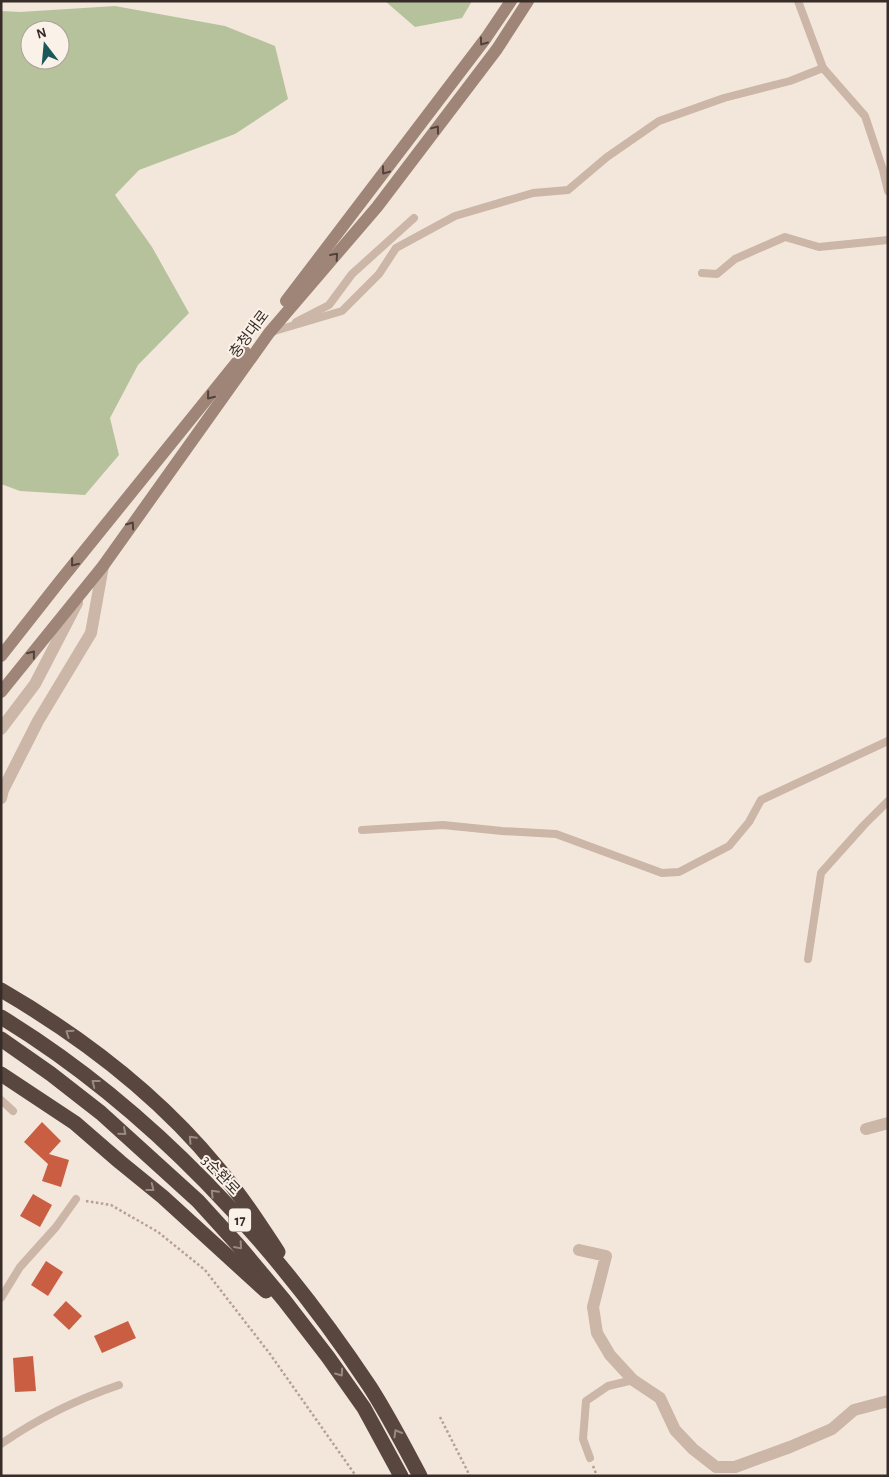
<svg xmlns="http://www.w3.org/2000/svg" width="889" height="1477" font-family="'Alegreya Sans','Noto Sans KR',sans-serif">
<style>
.green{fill:#b6c29b;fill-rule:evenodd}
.building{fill:#ca5e42}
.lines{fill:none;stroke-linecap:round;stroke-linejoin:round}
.path{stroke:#b7a091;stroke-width:2.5;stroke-dasharray:2.5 2.5;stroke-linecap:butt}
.lane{stroke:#cbb6a7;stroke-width:8}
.street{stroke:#cbb6a7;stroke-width:12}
.secondary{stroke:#9f8578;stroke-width:12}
.highway{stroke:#59463e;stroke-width:15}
.oneway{stroke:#51423c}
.oneway2{stroke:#998a82}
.labels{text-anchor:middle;stroke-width:4;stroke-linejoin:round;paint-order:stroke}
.shield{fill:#faf1e8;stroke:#726762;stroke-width:1}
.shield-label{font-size:14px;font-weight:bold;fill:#372c28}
.street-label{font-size:15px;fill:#372c28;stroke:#faf1e8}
</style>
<rect width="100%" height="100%" fill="#f3e7db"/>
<g class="green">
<path d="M385 1H472L462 18 415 27Z"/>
<path d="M115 6 225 26 275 46 288 99 235 134 139 170 115 195 152 247 189 313 138 365 110 418 119 455 85 495 20 491 1 484V11L20 12ZM30 30H60V60H30Z"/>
</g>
<g class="building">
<path d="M42 1122 61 1141 49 1154 69 1160 61 1187 42 1181 48 1164 24 1142Z"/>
<path d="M33 1194 52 1205 40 1227 20 1216Z"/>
<path d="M46 1261 63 1272 48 1296 31 1285Z"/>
<path d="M66 1301 82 1316 69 1330 53 1315Z"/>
<path d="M128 1321 136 1338 102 1353 94 1336Z"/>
<path d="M33 1356 36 1391 15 1392 13 1358Z"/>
</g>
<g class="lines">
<g class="path">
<path d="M86 1201 111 1205 158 1232 205 1270 270 1354 356 1476"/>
<path d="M440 1417 470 1476"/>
<path d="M593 1466 597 1476"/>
</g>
<g class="lane">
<path d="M798 1 823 68 865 116 883 170 888 191"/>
<path d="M702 273 717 274 735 259 785 237 819 247 888 240"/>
<path d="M296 322 329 305 352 274 414 218"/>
<path d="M271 332 342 311 379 274 396 248 455 216 533 193 568 190 607 157 659 121 724 98 790 81 823 68"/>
<path d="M362 830 443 825 502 831 556 834 662 873 679 872 729 846 749 822 761 800 888 741"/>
<path d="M808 959 821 873 864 825 888 801"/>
<path d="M1 1100 13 1111"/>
<path d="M1 1298 20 1267 56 1227 76 1199"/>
<path d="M1 1444C37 1419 78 1399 119 1385"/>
<path d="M590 1458 583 1439 586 1401 608 1386 633 1380"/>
</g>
<g class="street">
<path d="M1 729 35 684 77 603"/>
<path d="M1 798 3 790 38 721 91 633 103 566"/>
<path d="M866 1129 888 1123"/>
<path d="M579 1250 606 1256 593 1307 597 1333 610 1355 633 1380 660 1398 675 1430 693 1449 716 1467H735L790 1447 832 1429 854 1410 888 1401"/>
</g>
<g class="secondary">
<path d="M286 301 486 38 511 1"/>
<path d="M1 656 60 581 245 352"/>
<path d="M1 692 103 566 269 333 377 207 497 49 528 1"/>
</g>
<g class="highway">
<path d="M1 990C82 1037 159 1096 218 1168 240 1194 259 1223 278 1252"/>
<path d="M1 1017C150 1108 274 1242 370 1387 388 1415 404 1446 420 1476"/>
<path d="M1 1039 51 1074 101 1113 198 1201 238 1245 284 1300 328 1357 364 1408 401 1476"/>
<path d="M1 1074 75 1123 120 1162 163 1197 266 1291"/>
</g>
</g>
<defs><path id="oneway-chevron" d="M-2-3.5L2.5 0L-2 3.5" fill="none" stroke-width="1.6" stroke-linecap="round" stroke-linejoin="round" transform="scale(1.25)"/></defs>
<g class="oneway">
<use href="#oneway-chevron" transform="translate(483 42) rotate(126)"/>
<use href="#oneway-chevron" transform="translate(436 129) rotate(-53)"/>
<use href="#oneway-chevron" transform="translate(385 171) rotate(127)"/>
<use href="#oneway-chevron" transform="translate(335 256) rotate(-49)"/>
<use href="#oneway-chevron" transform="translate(210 396) rotate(129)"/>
<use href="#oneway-chevron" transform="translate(131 525) rotate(-55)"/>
<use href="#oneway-chevron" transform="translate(74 563) rotate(129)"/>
<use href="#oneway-chevron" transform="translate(32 654) rotate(-51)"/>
</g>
<g class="oneway2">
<use href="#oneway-chevron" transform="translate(69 1033) rotate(-146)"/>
<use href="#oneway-chevron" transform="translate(95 1083) rotate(-142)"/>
<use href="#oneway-chevron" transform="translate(123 1132) rotate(41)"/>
<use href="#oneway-chevron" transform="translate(192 1139) rotate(-133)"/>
<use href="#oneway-chevron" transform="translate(151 1188) rotate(38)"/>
<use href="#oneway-chevron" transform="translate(214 1193) rotate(-134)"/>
<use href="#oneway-chevron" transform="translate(239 1246) rotate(49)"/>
<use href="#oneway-chevron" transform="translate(340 1373) rotate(55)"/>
<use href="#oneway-chevron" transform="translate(397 1433) rotate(-120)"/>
</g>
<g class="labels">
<rect class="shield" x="229" y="1208.5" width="22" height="23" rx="4"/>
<g class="shield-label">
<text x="240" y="1225">17</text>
</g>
<g class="street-label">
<text transform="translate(249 334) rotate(-53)" y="5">충청대로</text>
<text transform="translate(221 1175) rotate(46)" y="5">3순환로</text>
</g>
</g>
<rect width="889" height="1477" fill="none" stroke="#372c28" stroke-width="5"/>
<g transform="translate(45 45) rotate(344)"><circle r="24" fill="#faf1e8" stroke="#aca29b"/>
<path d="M0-4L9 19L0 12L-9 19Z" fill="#1c585a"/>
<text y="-8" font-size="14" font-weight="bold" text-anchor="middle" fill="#372c28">N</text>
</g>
</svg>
